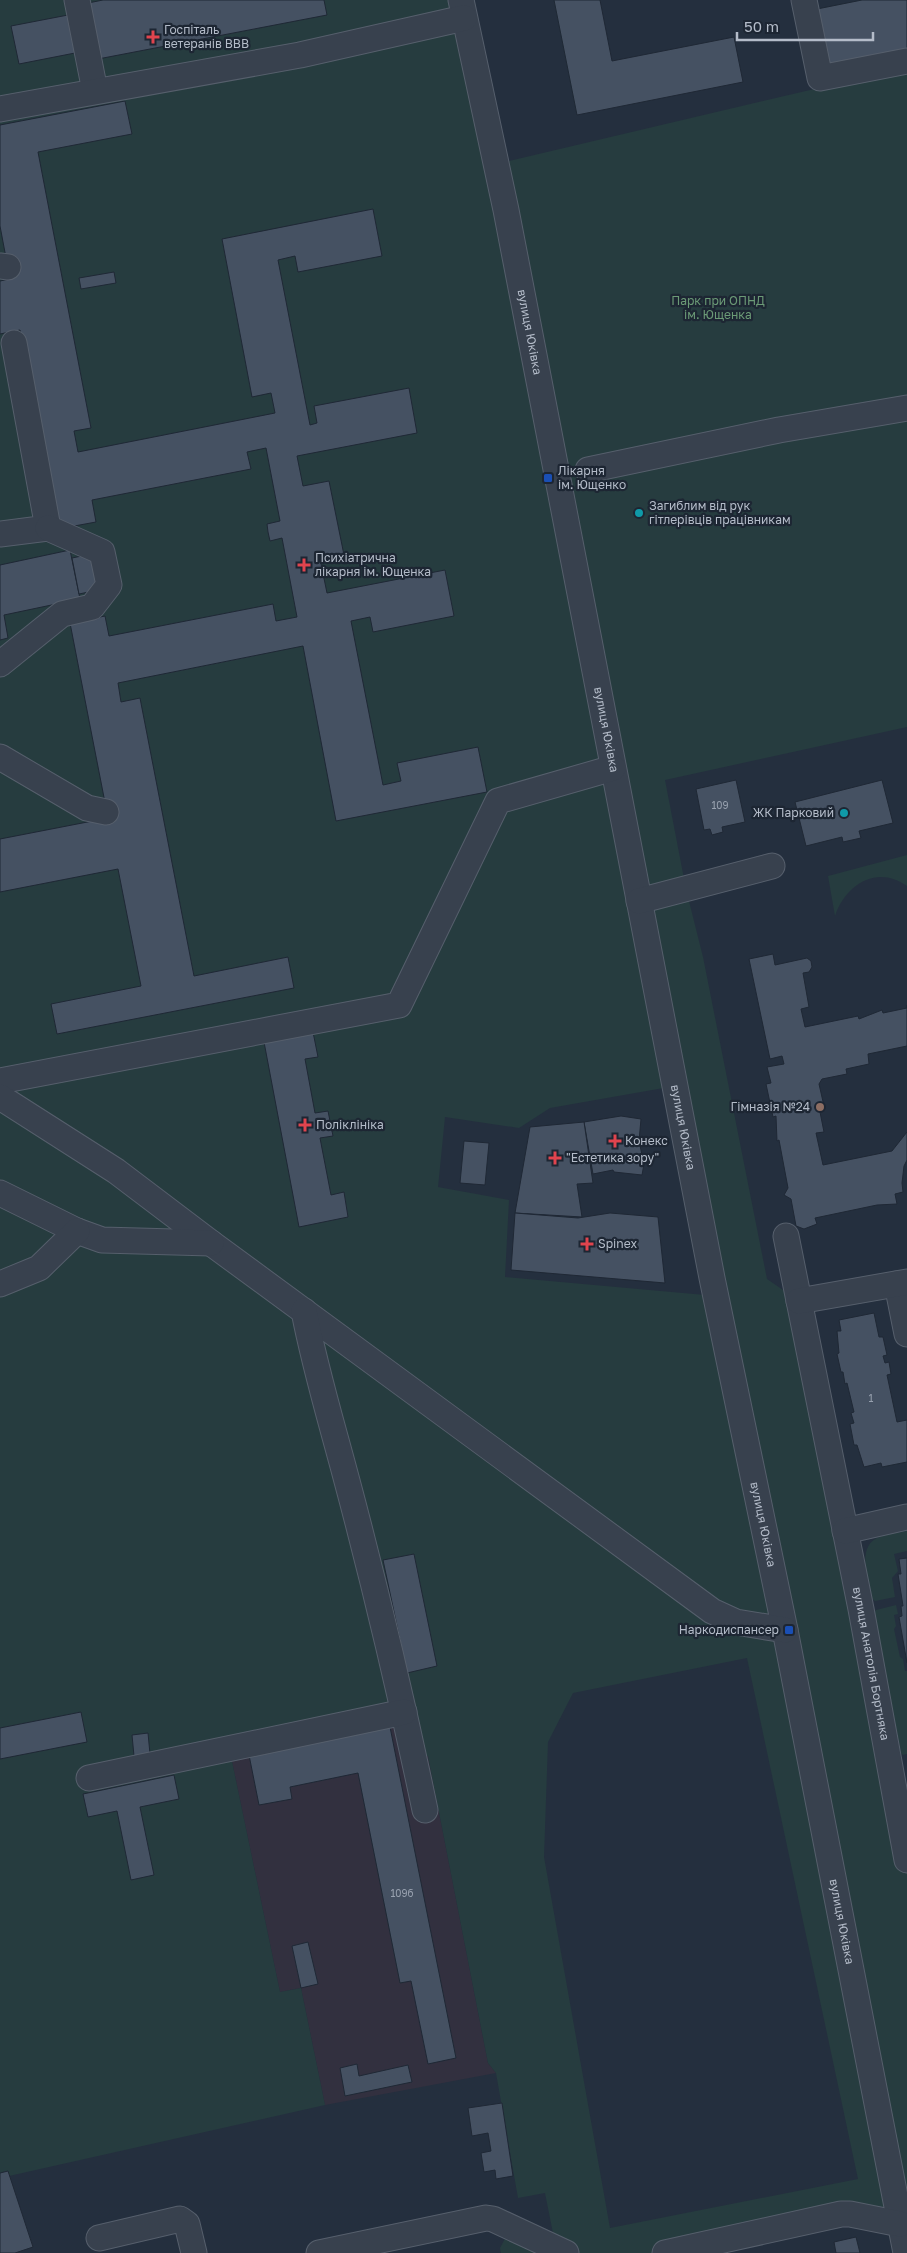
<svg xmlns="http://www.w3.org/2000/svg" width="907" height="2253" font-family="'Golos Text',sans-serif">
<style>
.medical{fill:#32303f}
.green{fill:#263c3f;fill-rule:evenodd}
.building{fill:#455162;stroke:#1f2835}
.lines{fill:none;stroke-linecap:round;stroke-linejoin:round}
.minor-casing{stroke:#565f6c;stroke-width:27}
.minor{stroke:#38414e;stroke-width:25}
.health-dot{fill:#e0444e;stroke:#1d2633;stroke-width:2}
.transit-dot{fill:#1a4fb4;stroke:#1d2633;stroke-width:2}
.culture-dot{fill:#0f9aa8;stroke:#1d2633;stroke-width:2}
.education-dot{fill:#8d6e63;stroke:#1d2633;stroke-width:2}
.labels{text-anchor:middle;stroke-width:4.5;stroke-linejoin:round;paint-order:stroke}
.number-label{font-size:10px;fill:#98a1af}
.poi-label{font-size:12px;fill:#b4bcc9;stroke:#1d2633;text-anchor:start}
.park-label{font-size:12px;fill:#6b9a76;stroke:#1d2633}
.street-label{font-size:12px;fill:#b4bcc9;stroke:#1d2633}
</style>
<rect width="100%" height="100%" fill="#242f3e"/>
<path class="medical" d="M404 1712 428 1756 488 2063 496 2073 325 2105 301 1988 280 1992 229 1747Z"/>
<g class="green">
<path d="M0 0H461L496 164 810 90 907 72V727L665 780 686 889 703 957 767 1279 799 1301 907 1860V2253L900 2224 851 2214 716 2253H501L500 2248 511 2227 556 2248 545 2193 518 2198 496 2073 488 2063 428 1756 414 1757 404 1712 229 1747 280 1992 301 1988 325 2105 9 2176 7 2171 0 2173ZM675 1086 716 1296 505 1277 509 1200 438 1187 445 1117 519 1128 550 1108ZM747 1658 858 2179 610 2228 544 1857 548 1742 573 1693Z"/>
<path d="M907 855V886C877 864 845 885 835 916L828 876Z"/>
<path d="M907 1531V1551L894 1554 898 1571 892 1578 895 1597 875 1601 872 1599C869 1582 856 1548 877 1538 885 1534 898 1533 907 1531Z"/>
<path d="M896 1605 898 1614 894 1615 896 1626 894 1629 900 1657 903 1659 905 1671H907V1754L903 1755 901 1753 874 1612 876 1610Z"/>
</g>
<g class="building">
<path d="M103 0H324L327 15 98 59 88 3Z"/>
<path d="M554 0H600L612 61 734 37 743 82 577 115Z"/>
<path d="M862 0H907V50L823 67 812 10Z"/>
<path d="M68 15 75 53 19 64 11 26Z"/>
<path d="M125 101 132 134 38 152 91 428 74 431 78 452 275 413 271 393 252 397 222 239 373 209 382 256 298 272 295 256 278 260 310 425 317 423 314 406 409 388 417 433 297 456 303 486 329 481 344 555 320 559 327 593 445 570 454 616 373 632 370 617 351 621 383 785 401 781 397 763 478 747 487 792 336 821 303 646 118 683 121 702 140 698 194 976 288 957 294 988 57 1034 51 1004 141 986 118 869 0 892V839L108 818 70 623 105 616 109 636 273 604 276 621 297 617 282 538 270 541 268 532 267 524 280 521 266 448 247 452 251 469 92 500 96 522 58 529 20 330 0 334V281L10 279 0 226V125Z"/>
<path d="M114 272 116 283 81 289 79 278Z"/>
<path d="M70 550 80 599 4 615 8 638 0 640V565Z"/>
<path d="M96 553 103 589 79 594 72 558Z"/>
<path d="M736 780 745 822 722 827 723 832 712 835 710 829 704 830 696 789Z"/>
<path d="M882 780 893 823 859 831 861 838 843 842 842 837 806 846 795 802Z"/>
<path d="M773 954 775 965 807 958 811 961 812 967 809 972 803 973 809 1007 801 1009 805 1027 858 1016 859 1019 882 1010 883 1013 907 1008V1005V1046L868 1054 869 1064 846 1069 847 1074 822 1079 819 1084 824 1106 819 1107 824 1132 816 1133 823 1165 892 1151 907 1132V1160L904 1166 902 1183 903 1192 895 1194 897 1204 877 1205 815 1218 817 1224 804 1229 796 1226 791 1199 784 1195 788 1188 779 1140 777 1141 776 1116 773 1117 766 1084 771 1083 767 1067 784 1064 782 1056 770 1059 749 959Z"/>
<path d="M313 1032 318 1057 305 1059 315 1113 328 1111 333 1136 320 1138 331 1195 344 1192 348 1217 299 1227 264 1042Z"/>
<path d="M621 1116 641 1119 639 1141 644 1164 642 1175 614 1172 613 1170 593 1174 584 1122Z"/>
<path d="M584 1122 593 1183 577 1184 582 1217 515 1213 530 1127Z"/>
<path d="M464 1141 489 1143 485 1185 460 1183Z"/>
<path d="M515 1213 578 1218 610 1213 658 1217 665 1283 511 1270Z"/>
<path d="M874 1313 879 1337H883L887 1355 883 1356 885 1363 889 1362 891 1374 887 1375 897 1422 907 1420V1462L882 1467 881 1463 864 1467 857 1445H854L850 1424 854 1423 851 1413 854 1412 847 1383 845 1384 843 1372H841L837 1354 839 1353 837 1331H841L839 1320Z"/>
<path d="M414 1554 437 1666 407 1673 383 1560Z"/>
<path d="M907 1558V1663L899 1617 902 1616 901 1606H903L898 1574H901L899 1559Z"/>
<path d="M81 1712 87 1742 0 1759V1728Z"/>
<path d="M390 1727 456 2058 428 2064 411 1981 400 1983 358 1773 290 1787 292 1799 259 1805 249 1755Z"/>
<path d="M148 1733 150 1754 134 1756 132 1735Z"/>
<path d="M174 1775 179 1799 140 1807 154 1875 131 1880 117 1811 88 1817 83 1794Z"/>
<path d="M308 1942 318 1984 301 1988 292 1946Z"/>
<path d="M357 2064 359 2076 408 2065 412 2082 345 2096 340 2068Z"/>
<path d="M502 2103 513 2176 496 2179 495 2170 484 2172 481 2153 491 2151 488 2133 472 2136 468 2108Z"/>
<path d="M8 2171 33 2247 15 2253H0V2173Z"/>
<path d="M856 2237 860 2253H836L834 2242Z"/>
</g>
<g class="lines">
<g class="minor-casing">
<g id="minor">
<path d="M77 0 95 91"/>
<path id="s1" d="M461 0 506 210 712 1278 785 1630 906 2253"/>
<path d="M804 0 820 78 907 61"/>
<path d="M0 109 300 55 464 18"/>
<path d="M0 266 8 267"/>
<path d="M588 470 779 430 907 408"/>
<path d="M0 534 48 528 14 343"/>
<path d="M0 664 62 614 92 607 109 585 102 552 48 528"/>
<path d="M0 757 87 808 106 812"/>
<path d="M639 901 772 866"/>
<path d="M0 1081 399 1005 498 801 613 768"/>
<path d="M0 1097 116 1171 211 1243 712 1611 736 1622 785 1630"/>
<path d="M0 1193 77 1231 102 1240 211 1243"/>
<path id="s2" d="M786 1236 861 1609 907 1860"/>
<path d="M0 1284 39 1268 77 1231"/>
<path d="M897 1284 907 1334"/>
<path d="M799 1301 907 1282"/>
<path d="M304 1311C315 1369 332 1424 347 1481 376 1590 402 1700 425 1810"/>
<path d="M845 1531 907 1517"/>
<path d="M89 1778 404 1712"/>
<path d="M99 2238 180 2219 187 2224 194 2253"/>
<path d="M319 2253 486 2218 493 2219 566 2253"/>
<path d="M665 2253 841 2214H850L900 2224"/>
</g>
</g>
<use href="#minor" class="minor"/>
</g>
<g class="health-dot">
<path d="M150.5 29.5h5v5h5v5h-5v5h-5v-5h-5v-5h5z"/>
<path d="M301.5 557.5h5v5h5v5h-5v5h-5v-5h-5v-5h5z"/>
<path d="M302.5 1117.5h5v5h5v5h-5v5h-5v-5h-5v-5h5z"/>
<path d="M612.5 1133.5h5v5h5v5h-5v5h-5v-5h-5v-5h5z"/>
<path d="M552.5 1150.5h5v5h5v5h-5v5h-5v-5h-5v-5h5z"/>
<path d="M584.5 1236.5h5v5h5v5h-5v5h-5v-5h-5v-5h5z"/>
</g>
<g class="transit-dot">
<rect x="543" y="473" width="10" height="10" rx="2.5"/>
<rect x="784" y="1625" width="10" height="10" rx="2.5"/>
</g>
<g class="culture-dot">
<circle cx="639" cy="513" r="5"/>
<circle cx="844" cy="813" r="5"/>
</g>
<circle class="education-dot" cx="820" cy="1107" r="5"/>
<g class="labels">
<g class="number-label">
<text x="720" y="809">109</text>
<text x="871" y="1402">1</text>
<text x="402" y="1897">109б</text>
</g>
<g class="poi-label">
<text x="164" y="34">Госпіталь<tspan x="164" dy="14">ветеранів ВВВ</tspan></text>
<text x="558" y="475">Лікарня<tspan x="558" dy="14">ім. Ющенко</tspan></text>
<text x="649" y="510">Загиблим від рук<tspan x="649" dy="14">гітлерівців працівникам</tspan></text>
<text x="315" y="562">Психіатрична<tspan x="315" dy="14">лікарня ім. Ющенка</tspan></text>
<text x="834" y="817" text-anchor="end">ЖК Парковий</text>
<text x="810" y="1111" text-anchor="end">Гімназія №24</text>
<text x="316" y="1129">Поліклініка</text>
<text x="625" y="1145">Конекс</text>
<text x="566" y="1162">"Естетика зору"</text>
<text x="598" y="1248">Spinex</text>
<text x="779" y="1634" text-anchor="end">Наркодиспансер</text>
</g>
<g class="park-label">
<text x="718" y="305">Парк при ОПНД<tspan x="718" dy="14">ім. Ющенка</tspan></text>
</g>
<g class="street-label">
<text dy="4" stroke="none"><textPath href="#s1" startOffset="339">вулиця Юківка</textPath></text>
<text dy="4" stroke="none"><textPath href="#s1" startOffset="744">вулиця Юківка</textPath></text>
<text dy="4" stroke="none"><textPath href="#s1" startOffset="1149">вулиця Юківка</textPath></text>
<text dy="4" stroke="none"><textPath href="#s1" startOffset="1554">вулиця Юківка</textPath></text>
<text dy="4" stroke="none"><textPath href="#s2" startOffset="436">вулиця Анатолія Бортняка</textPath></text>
<text dy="4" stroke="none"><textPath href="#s1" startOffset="1959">вулиця Юківка</textPath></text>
</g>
</g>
<path d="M737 32v8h136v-8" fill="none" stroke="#b4bcc9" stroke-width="2.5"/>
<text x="744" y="32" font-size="15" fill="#b4bcc9" stroke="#1d2633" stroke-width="4" paint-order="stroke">50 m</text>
</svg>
